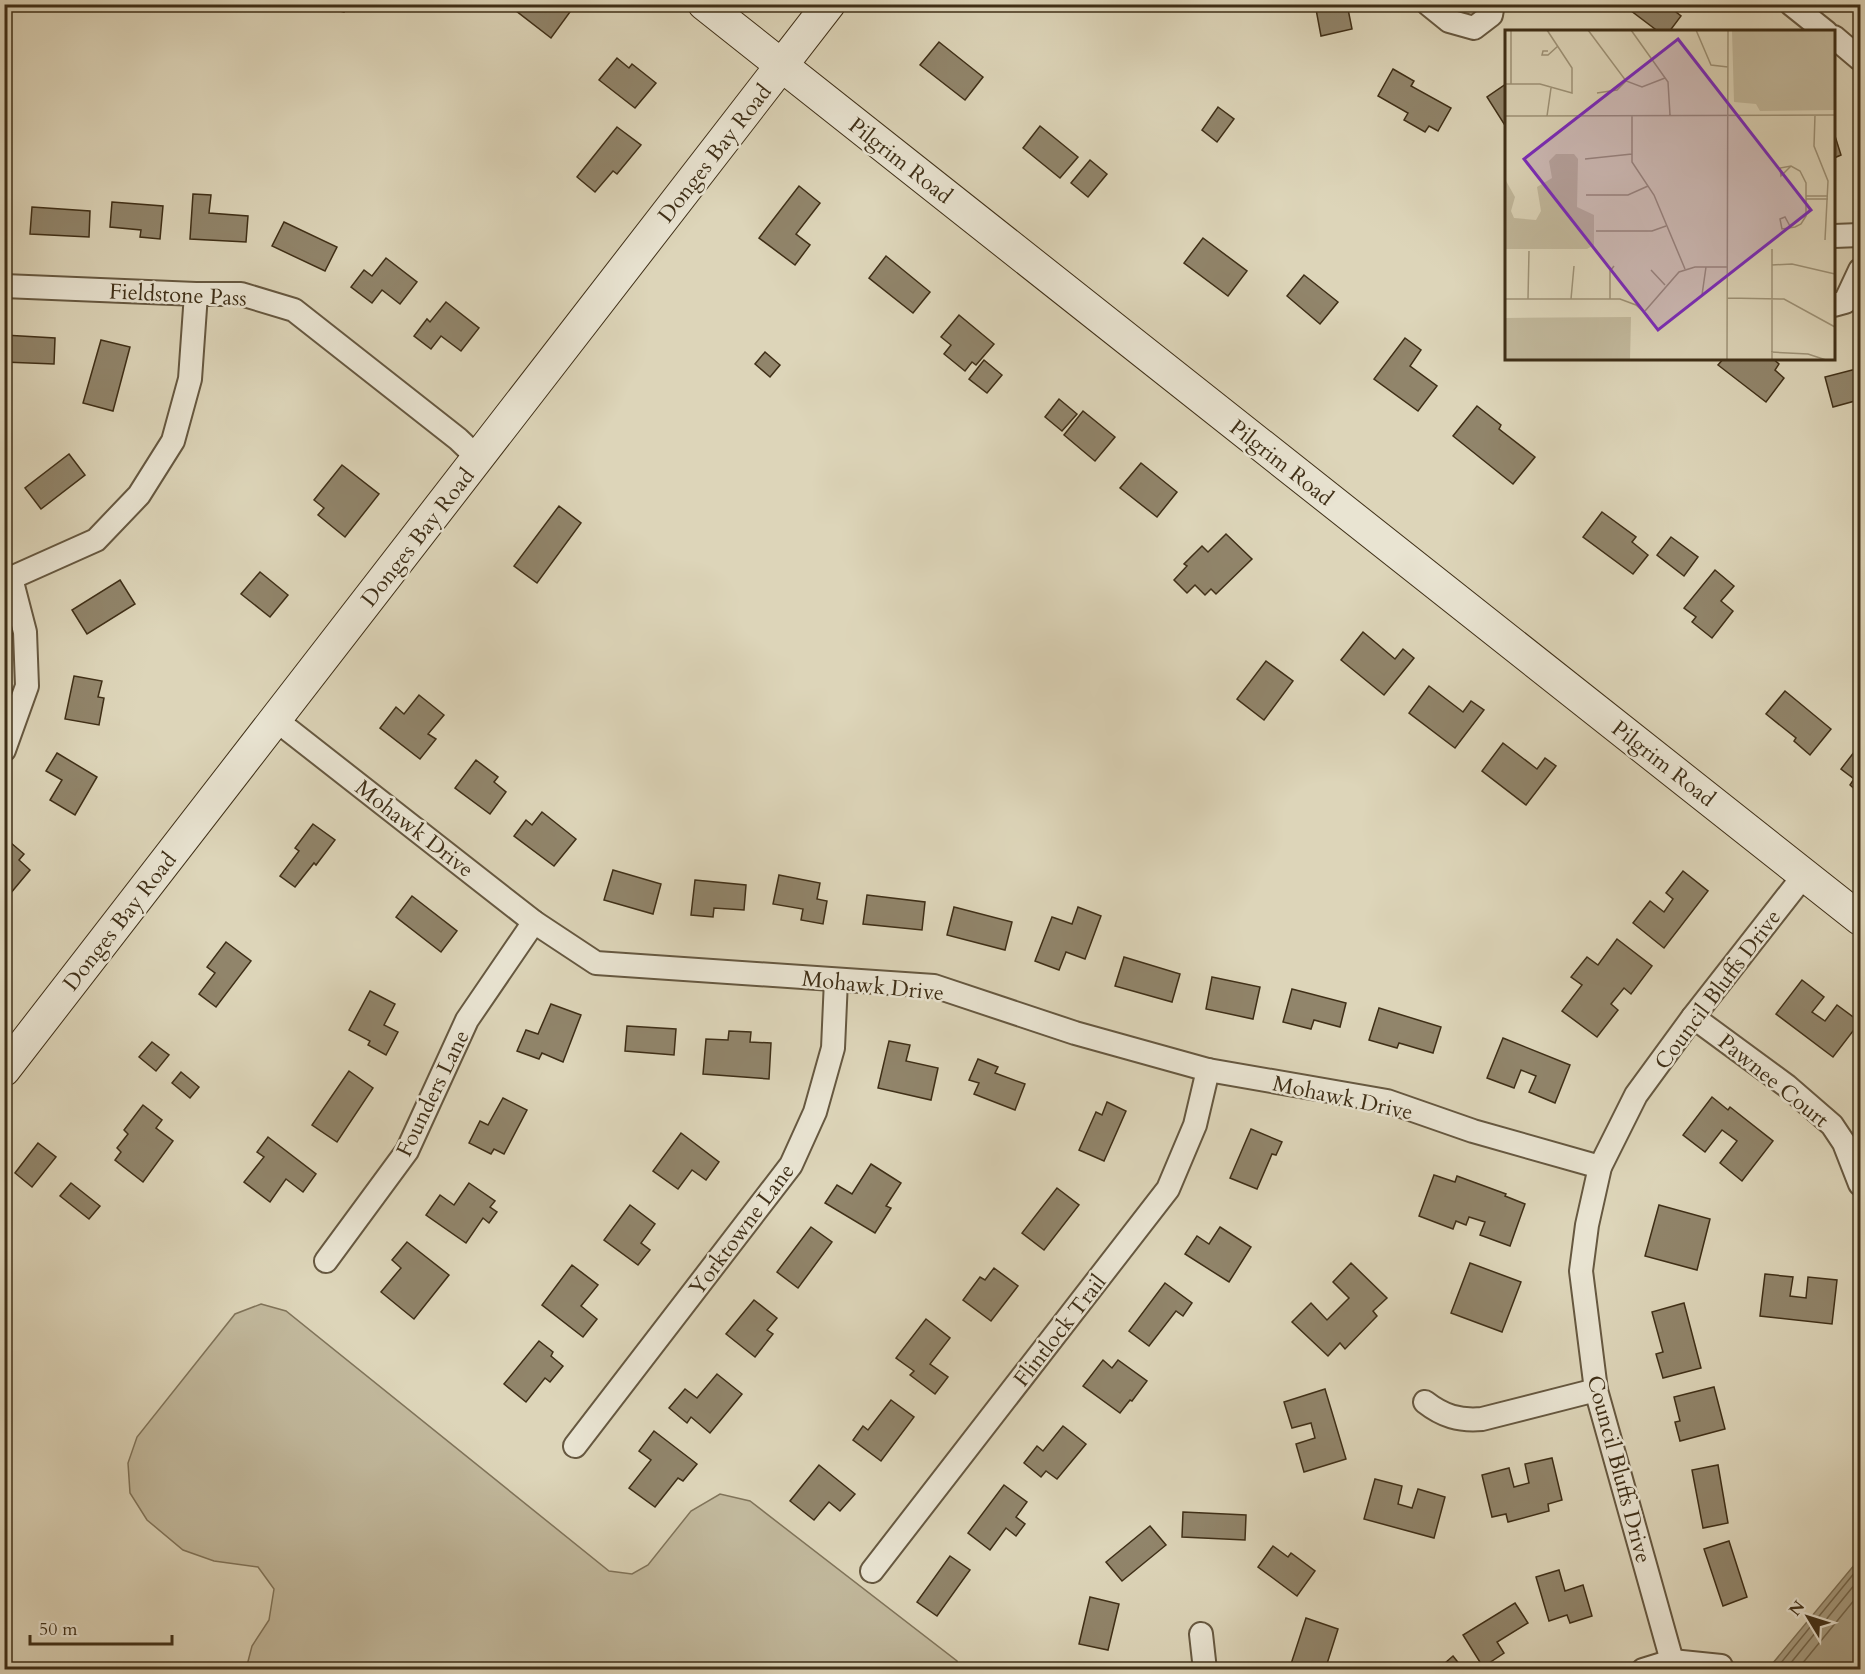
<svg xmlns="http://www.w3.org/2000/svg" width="1865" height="1674" font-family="Cardo,serif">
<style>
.green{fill:#c2b99d;stroke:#80745a;stroke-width:1.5}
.water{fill:#a79d82;stroke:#7d7157;stroke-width:1.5}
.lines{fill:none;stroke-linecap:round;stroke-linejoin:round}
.shore{stroke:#73664c;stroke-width:1.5}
.building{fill:#91856b;stroke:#3f2f17;stroke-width:1.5}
.street-casing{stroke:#665840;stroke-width:26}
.secondary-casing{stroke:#3f2f17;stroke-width:34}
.street{stroke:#e9e4d2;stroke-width:22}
.secondary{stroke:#e9e4d2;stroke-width:32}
.labels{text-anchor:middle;stroke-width:5;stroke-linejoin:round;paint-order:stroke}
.street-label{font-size:22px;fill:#3f2f17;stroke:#e9e4d2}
.inset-road{fill:none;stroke:#9e9378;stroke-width:1.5}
.view{fill:#7b2cbf;fill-opacity:0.15;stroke:#7b2cbf;stroke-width:3}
.inset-edge{fill:none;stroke:#3f2f17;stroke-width:3}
</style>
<rect width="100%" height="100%" fill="#ddd5b9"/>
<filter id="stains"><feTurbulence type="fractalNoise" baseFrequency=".00333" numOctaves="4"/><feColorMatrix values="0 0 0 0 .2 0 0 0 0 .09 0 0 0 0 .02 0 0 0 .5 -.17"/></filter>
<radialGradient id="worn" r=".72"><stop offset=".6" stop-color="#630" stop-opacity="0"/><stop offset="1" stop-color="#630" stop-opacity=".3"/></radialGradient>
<path class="green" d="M261 1304 286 1311 609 1571 632 1574 648 1565 691 1511 720 1494 750 1501 957 1661 959 1669H246L252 1646 269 1620 274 1589 258 1567 214 1561 183 1550 147 1520 130 1493 128 1463 137 1437 235 1314Z"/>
<path class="water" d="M1860 1558V1669H1768Z"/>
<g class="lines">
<g class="shore">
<path d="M1775 1670 1860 1566"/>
<path d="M1785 1670 1860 1578"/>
<path d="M1797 1670 1860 1593"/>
</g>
</g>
<g class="building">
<path d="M320 4H346L344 12 320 6Z"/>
<path d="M507 4H559L570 12 551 38Z"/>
<path d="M1315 4H1347L1352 29 1321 36Z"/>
<path d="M1622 4H1673L1671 8 1681 16 1669 32H1659Z"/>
<path d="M939 42 983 77 965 100 920 65Z"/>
<path d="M617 58 629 68 632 64 656 83 635 108 599 80Z"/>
<path d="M1393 69 1414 81 1411 86 1451 108 1438 131 1429 126 1425 132 1404 120 1408 113 1378 96Z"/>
<path d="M1506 84V127L1487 97Z"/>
<path d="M1218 107 1234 119 1217 142 1202 130Z"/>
<path d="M1040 126 1078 157 1060 178 1023 148Z"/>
<path d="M617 127 641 145 617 174 613 171 595 192 577 177Z"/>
<path d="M1835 136 1841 155 1834 158V137Z"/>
<path d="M1090 160 1107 174 1088 197 1071 183Z"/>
<path d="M799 186 820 203 796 234 810 245 795 265 759 238Z"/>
<path d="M193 194 211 195 209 213 248 216 246 242 190 239Z"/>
<path d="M112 202 163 206 160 239 140 237 141 230 110 227Z"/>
<path d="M32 207 90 211 89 237 30 234Z"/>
<path d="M284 222 337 247 325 271 272 246Z"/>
<path d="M1203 238 1247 271 1228 296 1184 263Z"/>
<path d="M886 256 930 292 913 313 869 278Z"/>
<path d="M386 258 417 282 400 304 382 290 372 303 351 287 364 270 372 276Z"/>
<path d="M1304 275 1338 302 1320 324 1287 296Z"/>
<path d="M446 302 479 328 461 351 441 336 431 349 414 336 427 319 430 322Z"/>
<path d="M959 315 994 344 976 365 972 362 965 371 944 354 951 345 941 337Z"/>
<path d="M4 335 55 338 54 364 4 362Z"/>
<path d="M1405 338 1421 350 1410 366 1437 386 1418 411 1374 379Z"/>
<path d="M101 340 130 347 113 411 83 403Z"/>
<path d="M765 352 780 365 770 377 755 364Z"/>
<path d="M1724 358H1772L1779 364 1775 370 1784 378 1766 402 1718 365Z"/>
<path d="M984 360 1002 375 987 393 969 379Z"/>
<path d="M1860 368V406L1856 407 1855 401 1833 407 1825 377Z"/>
<path d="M1059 399 1077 414 1062 431 1045 417Z"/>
<path d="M1477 406 1501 425 1499 429 1535 457 1513 484 1453 436Z"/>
<path d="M1083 411 1115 437 1095 461 1064 435Z"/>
<path d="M69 454 85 475 41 509 25 488Z"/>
<path d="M1141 463 1177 492 1157 517 1120 488Z"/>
<path d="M342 465 379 494 345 537 318 515 324 508 314 500Z"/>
<path d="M559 506 581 523 537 583 514 566Z"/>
<path d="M1602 512 1636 537 1632 542 1648 555 1633 574 1583 537Z"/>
<path d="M1226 534 1252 559 1216 594 1211 589 1205 595 1195 585 1187 593 1174 580 1187 566 1184 564 1202 546 1208 552Z"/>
<path d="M1671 537 1698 557 1684 576 1657 555Z"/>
<path d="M1715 570 1734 586 1721 601 1733 611 1712 638 1692 622 1696 617 1684 608Z"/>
<path d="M260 572 288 595 270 617 241 594Z"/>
<path d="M120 580 135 604 87 634 72 610Z"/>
<path d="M1363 632 1395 659 1403 649 1414 658 1384 695 1341 660Z"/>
<path d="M1266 661 1293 681 1264 720 1237 699Z"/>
<path d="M74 676 102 681 98 697 104 698 99 725 65 719Z"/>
<path d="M1429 686 1463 712 1471 701 1484 710 1455 748 1409 713Z"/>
<path d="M1785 691 1831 729 1810 755 1794 741 1796 738 1766 714Z"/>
<path d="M419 695 444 715 428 734 436 739 420 759 380 728 396 707 404 714Z"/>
<path d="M1503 743 1537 769 1545 758 1556 766 1526 805 1482 771Z"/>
<path d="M1858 747 1860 750V794L1850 785 1854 779 1841 769Z"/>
<path d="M57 753 97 777 75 815 50 800 62 780 46 771Z"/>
<path d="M476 760 498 777 494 782 506 792 490 814 455 788Z"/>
<path d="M542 812 576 839 554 866 514 836 526 820 532 825Z"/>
<path d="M313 824 335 840 316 865 314 863 295 887 280 876 299 851 295 848Z"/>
<path d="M4 837 24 854 19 860 30 870 10 894 4 890Z"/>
<path d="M613 870 661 884 653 914 604 900Z"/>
<path d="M1683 871 1708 891 1664 948 1633 923 1650 901 1664 912 1673 899 1666 893Z"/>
<path d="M779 875 820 883 817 899 827 901 823 924 801 920 803 909 773 904Z"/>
<path d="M695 880 746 885 744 910 714 908 713 917 691 915Z"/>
<path d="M867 895 925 902 922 930 863 924Z"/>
<path d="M412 896 457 931 441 952 396 917Z"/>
<path d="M954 907 1012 922 1005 950 947 935Z"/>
<path d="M1078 907 1101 916 1085 959 1066 952 1059 970 1035 961 1052 917 1072 924Z"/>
<path d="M1617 939 1652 966 1631 994 1624 988 1611 1004 1618 1010 1597 1037 1562 1011 1582 985 1571 977 1587 957 1598 965Z"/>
<path d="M226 942 251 961 216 1007 199 994 215 973 207 967Z"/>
<path d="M1124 957 1180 974 1172 1002 1115 986Z"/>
<path d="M1212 977 1260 987 1253 1019 1206 1009Z"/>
<path d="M1802 980 1824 997 1812 1012 1825 1021 1837 1005 1860 1022 1833 1057 1776 1014Z"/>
<path d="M1292 989 1346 1003 1340 1027 1314 1020 1311 1029 1283 1022Z"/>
<path d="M370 991 395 1004 384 1025 398 1032 386 1055 368 1045 370 1041 349 1030Z"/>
<path d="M551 1004 581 1015 563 1062 542 1053 539 1059 517 1051 526 1030 538 1034Z"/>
<path d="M1379 1008 1441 1027 1433 1053 1399 1043 1397 1048 1369 1040Z"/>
<path d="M627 1026 676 1029 674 1055 625 1051Z"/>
<path d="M729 1031 751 1032 750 1042 771 1043 769 1079 703 1074 706 1039 728 1040Z"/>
<path d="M1503 1038 1570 1065 1555 1103 1529 1092 1536 1076 1521 1070 1514 1088 1487 1078Z"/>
<path d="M889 1041 910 1045 906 1061 938 1068 931 1100 878 1088Z"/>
<path d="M152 1042 169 1055 156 1071 139 1057Z"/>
<path d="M978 1059 998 1067 995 1073 1025 1084 1015 1110 974 1094 979 1083 969 1080Z"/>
<path d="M349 1071 373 1088 337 1142 312 1125Z"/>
<path d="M181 1072 199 1087 190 1098 172 1083Z"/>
<path d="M1712 1097 1728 1110 1730 1107 1773 1141 1742 1181 1720 1163 1737 1141 1722 1130 1705 1152 1683 1135Z"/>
<path d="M503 1098 527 1110 504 1154 494 1149 491 1154 469 1143 480 1121 488 1125Z"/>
<path d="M1107 1102 1126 1111 1104 1161 1079 1150 1096 1112 1102 1115Z"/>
<path d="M143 1105 162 1120 156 1128 173 1141 143 1182 115 1160 121 1152 117 1148 128 1134 124 1130Z"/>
<path d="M1251 1129 1282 1142 1276 1155 1272 1154 1257 1189 1230 1178Z"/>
<path d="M681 1133 719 1162 706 1180 692 1170 678 1189 653 1171Z"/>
<path d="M268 1137 316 1174 303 1192 286 1179 270 1202 244 1182 264 1157 257 1152Z"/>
<path d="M38 1143 56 1157 32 1187 15 1173Z"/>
<path d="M871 1164 901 1183 886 1206 891 1208 875 1233 825 1203 837 1185 852 1194Z"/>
<path d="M1434 1175 1455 1182 1457 1176 1506 1194 1505 1196 1525 1204 1510 1246 1480 1235 1485 1222 1469 1217 1466 1225 1456 1221 1453 1229 1419 1216Z"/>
<path d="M71 1183 100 1206 89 1219 60 1196Z"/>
<path d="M469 1183 495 1201 490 1207 497 1212 489 1223 483 1218 466 1243 426 1215 440 1195 454 1205Z"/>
<path d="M1057 1188 1079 1205 1044 1250 1022 1233Z"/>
<path d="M630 1205 655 1224 641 1243 650 1250 638 1265 604 1240Z"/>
<path d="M1659 1205 1710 1219 1697 1270 1645 1256Z"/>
<path d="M811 1227 832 1242 798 1288 777 1272Z"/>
<path d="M1220 1227 1251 1247 1229 1282 1185 1254 1197 1236 1209 1244Z"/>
<path d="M407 1242 449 1275 414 1319 381 1292 401 1268 392 1260Z"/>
<path d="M1351 1263 1387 1298 1373 1311 1377 1316 1345 1349 1340 1343 1328 1356 1292 1322 1311 1303 1327 1320 1349 1298 1333 1282Z"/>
<path d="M1470 1263 1521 1282 1502 1332 1451 1313Z"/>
<path d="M572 1265 598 1285 581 1306 597 1319 583 1337 542 1305Z"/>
<path d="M994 1268 1018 1286 991 1321 963 1300 980 1277 985 1280Z"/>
<path d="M1765 1274 1793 1277 1790 1296 1806 1298 1808 1277 1837 1280 1832 1324 1760 1316Z"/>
<path d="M1165 1283 1192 1303 1183 1316 1176 1311 1149 1346 1129 1331Z"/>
<path d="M754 1300 777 1318 767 1330 773 1334 755 1357 726 1334Z"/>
<path d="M1684 1303 1701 1368 1663 1378 1656 1354 1663 1352 1652 1312Z"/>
<path d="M926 1319 950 1338 930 1364 948 1377 935 1394 910 1375 914 1371 896 1358Z"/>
<path d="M539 1341 553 1352 551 1356 563 1366 550 1382 545 1378 526 1402 504 1384Z"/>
<path d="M1103 1360 1112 1368 1118 1360 1147 1381 1132 1401 1130 1400 1120 1413 1083 1386Z"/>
<path d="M717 1374 742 1394 710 1433 691 1417 687 1423 669 1408 685 1389 697 1398Z"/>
<path d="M1714 1387 1725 1429 1680 1441 1675 1422 1680 1421 1674 1397Z"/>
<path d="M1325 1389 1346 1459 1304 1472 1296 1444 1315 1438 1311 1423 1292 1428 1284 1402Z"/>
<path d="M891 1400 914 1417 881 1461 853 1440 863 1426 868 1430Z"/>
<path d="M1063 1426 1086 1444 1057 1479 1046 1471 1041 1477 1024 1463 1037 1446 1043 1451Z"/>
<path d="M654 1431 697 1464 683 1481 678 1478 655 1507 629 1488 651 1460 639 1451Z"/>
<path d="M1552 1458 1562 1500 1548 1504 1549 1511 1508 1522 1506 1514 1492 1517 1482 1475 1509 1468 1514 1487 1529 1483 1525 1464Z"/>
<path d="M819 1465 855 1494 840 1511 829 1502 814 1520 790 1501Z"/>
<path d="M1718 1465 1728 1523 1703 1528 1692 1470Z"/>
<path d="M1375 1479 1402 1486 1398 1504 1412 1508 1418 1489 1445 1497 1434 1538 1364 1519Z"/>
<path d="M1004 1485 1027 1502 1016 1517 1025 1524 1016 1536 1006 1528 990 1550 968 1533Z"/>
<path d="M1183 1512 1246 1515 1245 1540 1182 1537Z"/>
<path d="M1150 1526 1166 1545 1122 1581 1106 1562Z"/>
<path d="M1729 1541 1747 1597 1723 1606 1704 1549Z"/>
<path d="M1273 1546 1288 1557 1291 1553 1315 1571 1297 1596 1258 1567Z"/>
<path d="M950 1556 970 1570 937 1616 917 1602Z"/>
<path d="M1559 1570 1565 1591 1583 1585 1592 1616 1570 1623 1567 1615 1549 1621 1536 1577Z"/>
<path d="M1090 1597 1119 1604 1108 1650 1079 1644Z"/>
<path d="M1515 1603 1528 1623 1497 1642 1504 1653 1483 1667 1463 1635Z"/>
<path d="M1306 1618 1338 1629 1325 1670H1299L1290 1667Z"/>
<path d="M1453 1656 1464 1670H1437Z"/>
</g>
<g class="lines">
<g class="street-casing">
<g id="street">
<path d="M1428 4 1449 21 1474 28 1491 15 1493 4"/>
<path d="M1791 4 1826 32"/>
<path d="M1834 37 1860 59"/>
<path d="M1834 236 1860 235"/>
<path d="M4 286 196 294H241L294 310 458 439 478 458"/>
<path d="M1834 305 1845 302 1860 270"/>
<path d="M4 578H11L96 540 139 495 173 441 190 379 196 294"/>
<path d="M276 720 534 922 596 963 934 986 1075 1033 1208 1070 1387 1101 1473 1131 1600 1167"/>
<path d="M4 750 27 686 25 632 11 578"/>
<path d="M1693 1017 1787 1086 1832 1125 1844 1143 1860 1184"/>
<path d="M326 1261 407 1151 467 1020 534 922"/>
<path d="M1425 1402C1443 1416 1459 1421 1482 1419L1596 1390"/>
<path d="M575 1446 791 1165 815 1112 833 1048 836 980"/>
<path d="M872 1571 1168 1189 1195 1125 1208 1070"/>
<path d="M1201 1634 1205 1670"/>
<path d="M1672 1661 1596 1390 1581 1271 1587 1225 1600 1167 1636 1095 1693 1017 1805 874"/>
<path d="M1643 1670 1672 1661 1721 1666"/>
</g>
</g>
<g class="secondary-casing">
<g id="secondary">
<path d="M704 4 1860 919"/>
<path d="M4 1070 829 4"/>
</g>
</g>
<use href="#street" class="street"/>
<use href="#secondary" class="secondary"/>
</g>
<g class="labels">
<g class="street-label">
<text transform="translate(714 153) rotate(-52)" y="8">Donges Bay Road</text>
<text transform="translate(901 160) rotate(38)" y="8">Pilgrim Road</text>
<text transform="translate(178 294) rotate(3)" y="8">Fieldstone Pass</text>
<text transform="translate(1282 462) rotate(38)" y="8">Pilgrim Road</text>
<text transform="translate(417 537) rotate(-52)" y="8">Donges Bay Road</text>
<text transform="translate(1664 763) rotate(38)" y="8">Pilgrim Road</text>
<text transform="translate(415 828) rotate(38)" y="8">Mohawk Drive</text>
<text transform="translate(119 921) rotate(-52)" y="8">Donges Bay Road</text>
<text transform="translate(873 985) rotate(6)" y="8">Mohawk Drive</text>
<text transform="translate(1717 989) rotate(-53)" y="8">Council Bluffs Drive</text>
<text transform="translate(1774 1080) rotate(39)" y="8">Pawnee Court</text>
<text transform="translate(432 1093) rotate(-64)" y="8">Founders Lane</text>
<text transform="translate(1343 1097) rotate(12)" y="8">Mohawk Drive</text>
<text transform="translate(741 1229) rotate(-53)" y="8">Yorktowne Lane</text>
<text transform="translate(1059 1330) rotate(-52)" y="8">Flintlock Trail</text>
<text transform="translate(1620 1469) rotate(75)" y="8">Council Bluffs Drive</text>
</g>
</g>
<g transform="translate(1505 30)">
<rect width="330" height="330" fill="#ddd5b9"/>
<path d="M227 0H330V80L255 81 251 74 229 72ZM51 124H69L73 129 72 177 89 185V215L82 219H0V149L10 167 6 181 9 188 31 190 36 181 32 157 47 148 44 131ZM126 287 125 330H0V288Z" fill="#c2b99d"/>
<path class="inset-road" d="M6 0V54M83 0 121 51 137 57 160 48M126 0 163 52 165 85M191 0 206 35 223 37M43 21H38L37 25H43L53 16M0 54H35L67 63V38L42 0M92 63 112 60 121 51M310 85 309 116 323 151 320 210M0 86 330 85M42 86 46 58M127 86V132L149 165 180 239M80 129 127 124M286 136 276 146 275 138 286 136 295 141 301 153V186L296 194 290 197 277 199 275 189 280 187 286 198M81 165H123L143 156M301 166H323M301 169H323M91 201H147L161 196M267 219V330M267 235 287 234 330 244M146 240 160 255M197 265 201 237M222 268 279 269 330 297M0 269H115L131 275 143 286M23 269 24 221M66 269 69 236M105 269V241L109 236M140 281 174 242 190 237H222M266 322 303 324 321 330M222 330 223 0"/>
<path class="view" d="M173 9 306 180 153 300 19 129Z"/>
<rect width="330" height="330" class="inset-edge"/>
</g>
<rect width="1865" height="1674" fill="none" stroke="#ddd5b9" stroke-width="24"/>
<rect x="6" y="6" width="1853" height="1662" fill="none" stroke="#3f2f17" stroke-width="3"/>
<rect x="12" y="12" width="1841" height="1650" fill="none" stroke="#3f2f17" stroke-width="1.5"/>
<g transform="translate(1808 1617) rotate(308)" stroke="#e9e4d2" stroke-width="4.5" paint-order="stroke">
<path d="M0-4.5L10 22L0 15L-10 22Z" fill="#3f2f17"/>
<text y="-9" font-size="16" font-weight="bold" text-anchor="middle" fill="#3f2f17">N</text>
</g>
<path d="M30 1635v9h142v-9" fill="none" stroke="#3f2f17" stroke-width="3"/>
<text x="39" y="1635" font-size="18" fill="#3f2f17" stroke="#e9e4d2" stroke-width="4.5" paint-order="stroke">50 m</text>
<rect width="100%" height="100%" filter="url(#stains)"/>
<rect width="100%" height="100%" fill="url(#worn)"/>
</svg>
